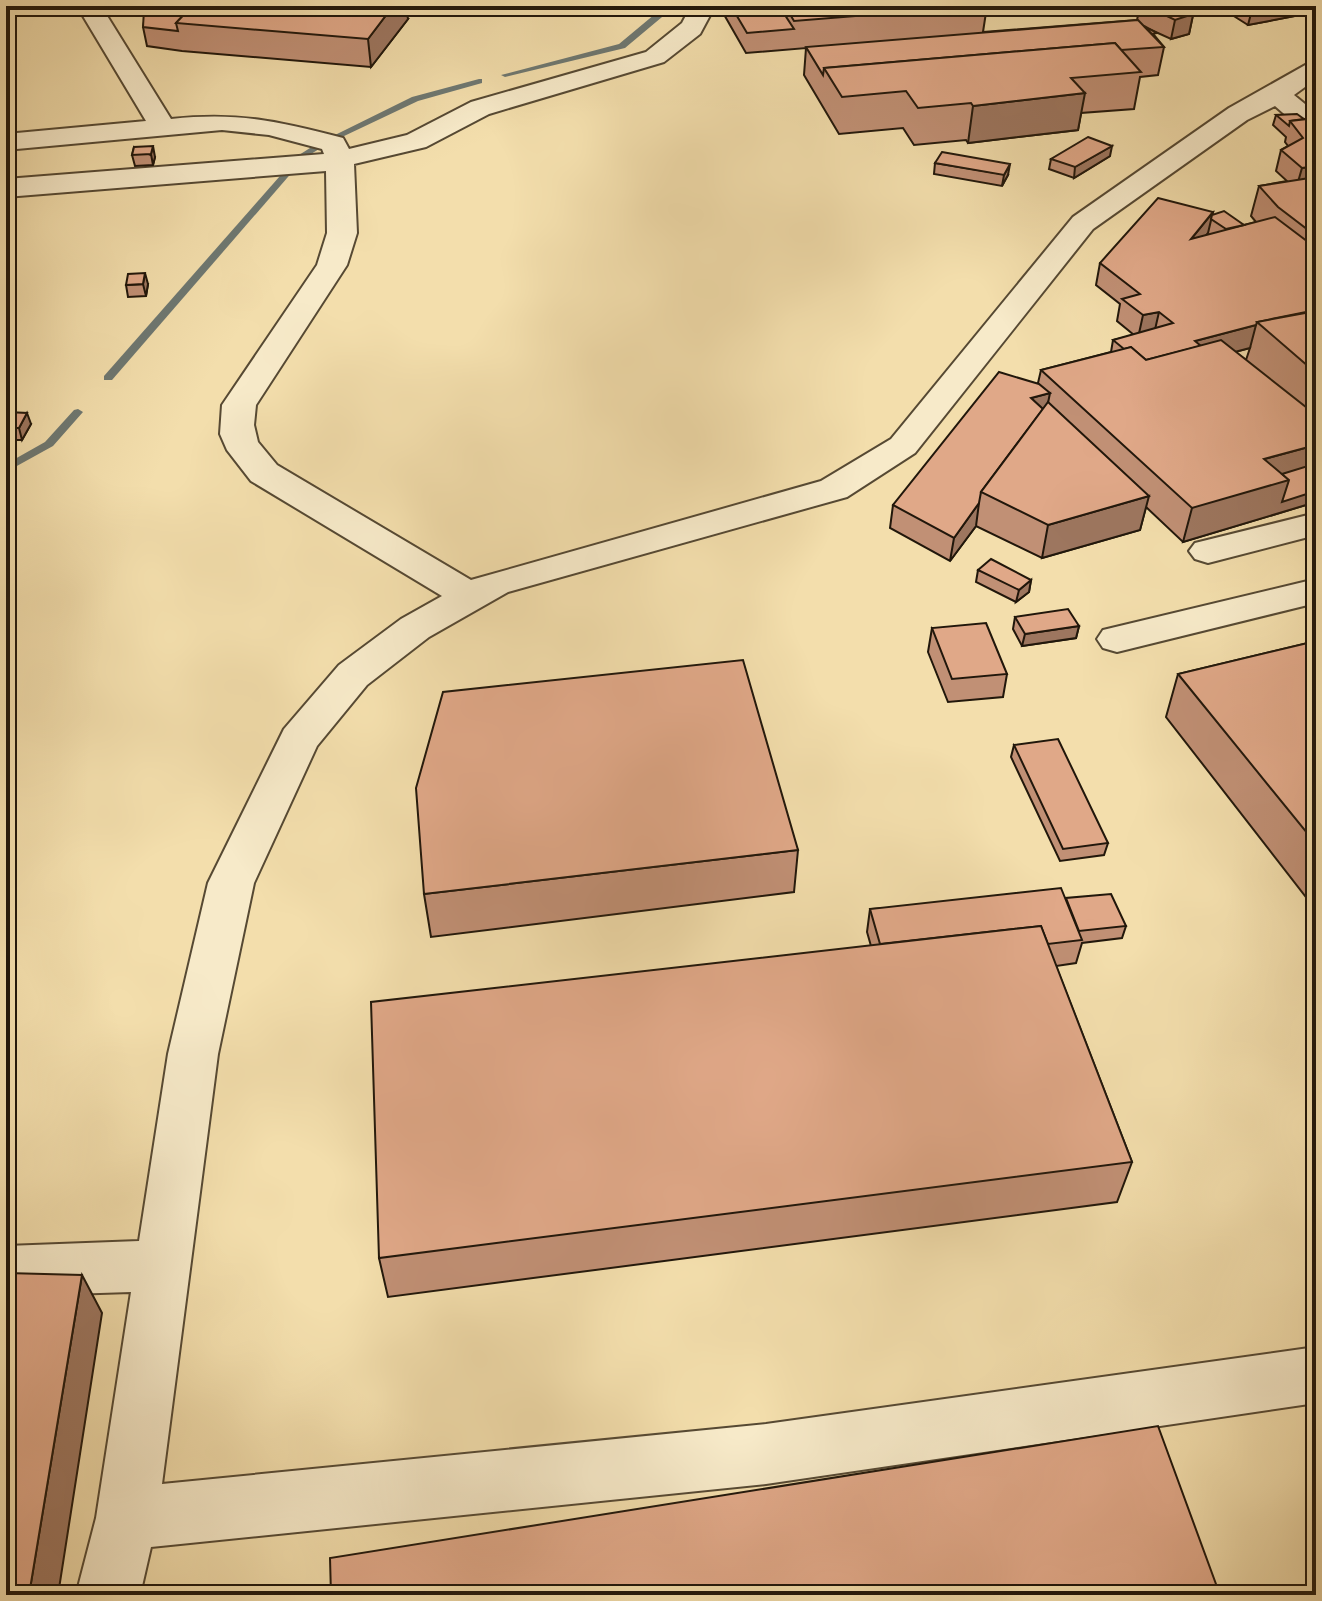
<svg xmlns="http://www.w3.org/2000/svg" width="1322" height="1601" font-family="'IM FELL English',serif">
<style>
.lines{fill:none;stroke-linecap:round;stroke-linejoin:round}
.stream{fill:#6e7872;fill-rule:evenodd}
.minor-casing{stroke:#564933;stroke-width:4}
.minor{fill:#f7eac9;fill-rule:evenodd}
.wall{fill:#c19075;stroke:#21170b;stroke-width:2;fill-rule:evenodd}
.shaded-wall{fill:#9d765f;stroke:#21170b;stroke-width:2}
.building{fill:#e0a888;stroke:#21170b;stroke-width:2}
</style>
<rect width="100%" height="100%" fill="#f3deac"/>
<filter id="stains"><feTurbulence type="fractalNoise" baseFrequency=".0025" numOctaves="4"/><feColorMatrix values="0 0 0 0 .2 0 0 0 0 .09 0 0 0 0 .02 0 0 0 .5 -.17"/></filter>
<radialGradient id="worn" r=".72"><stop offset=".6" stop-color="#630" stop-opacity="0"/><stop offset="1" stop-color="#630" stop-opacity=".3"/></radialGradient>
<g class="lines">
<g class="stream">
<path d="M662 6H670L668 12 625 48 505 77 501 75 619 44 661 9Z"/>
<path d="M479 79H482V83L418 101 342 137 335 135 412 97Z"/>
<path d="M321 141 325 144 324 146 306 157 299 155Z"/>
<path d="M287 168 294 170 112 380H104V376Z"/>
<path d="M78 409 83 412 53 446 6 472V464L45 442 74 410Z"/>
</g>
<g class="minor-casing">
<g id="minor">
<path d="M77 6H101L171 119C239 112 278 121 343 138L349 149 407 135 471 102 646 52 682 23 691 6H715L700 34 664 62 489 114 426 147 354 164 357 233 347 265 256 405 254 425 258 442 277 465 471 580 821 481 891 439 1073 217 1229 108 1316 59V79L1294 95 1316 113V135L1306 133 1275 106 1247 120 1093 229 915 453 847 497 508 592 429 637 367 685 317 746 254 883 218 1054 162 1484 766 1424 1316 1347V1403L766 1484 151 1547 140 1595H76L96 1518 131 1292 6 1296V1246L139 1241 168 1054 208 883 284 729 339 665 401 619 442 596 251 481 227 450 220 434 222 405 317 265 327 233 326 171 6 197V179L324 154 322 149 269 135 222 130 6 150V134L146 121Z"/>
<path d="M1316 513V535L1208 563 1195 559 1189 551 1195 543Z"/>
<path d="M1316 579V603L1117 652 1103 648 1097 639 1103 630Z"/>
</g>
</g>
<use href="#minor" class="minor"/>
</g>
<g class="wall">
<path d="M147 6 408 19 371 67 182 51 147 46 143 27Z"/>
<path d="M723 6H987L983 32 1137 20 1140 6H1206L1205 10 1193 15 1189 34 1171 39 1149 29 1164 47 1158 75 1140 77 1134 109 1081 113 1078 130 968 143 966 140 914 145 903 128 839 134 804 75 806 48 746 53 722 11Z"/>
<path d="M1218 6H1316V12L1248 25Z"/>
<path d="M1276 115 1304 119 1316 118V502L1183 542 1146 507 1140 530 1042 558 976 526 950 561 890 528 893 505 1038 383 1041 370 1111 352 1113 340 1134 335 1117 321 1120 304 1096 285 1100 263 1213 212 1212 215 1244 225 1256 222 1251 216 1259 186 1287 181 1276 171 1281 150 1288 146 1285 142 1286 137 1273 125ZM1250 348 1246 360 1235 352Z"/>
<path d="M134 147 155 157 153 165 135 166 132 155Z"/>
<path d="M1110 156 1074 178 1049 169 1051 159Z"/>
<path d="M935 163 1008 175 1002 186 934 174Z"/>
<path d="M148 284 146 296 128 297 126 285Z"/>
<path d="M6 414 31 424 22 440H6Z"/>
<path d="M978 570 1031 580 1029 592 1016 602 976 582Z"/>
<path d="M1015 617 1079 626 1076 638 1022 646 1013 629Z"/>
<path d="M932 628 1007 674 1003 697 948 702 928 652Z"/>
<path d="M1316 641V910L1166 717 1178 674Z"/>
<path d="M1014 745 1108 843 1104 855 1060 861 1011 757Z"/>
<path d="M798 850 794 892 431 937 424 894Z"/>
<path d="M1066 898 1126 926 1122 938 1082 943 1076 963 1056 966 1132 1162 1117 1202 388 1297 379 1258 871 946 867 932 870 909Z"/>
</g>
<g class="shaded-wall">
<path d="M393 6H406L408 19 371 67 368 39Z"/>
<path d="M1174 6H1206L1205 10 1193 15 1189 34 1171 39 1175 20Z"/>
<path d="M1253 6H1316V12L1248 25Z"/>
<path d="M7 67 12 89 6 90V79Z"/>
<path d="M9 92 12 102V110L6 111V100Z"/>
<path d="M1085 93 1078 130 968 143 973 106Z"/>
<path d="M153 146 155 157 153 165 151 154Z"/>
<path d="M1112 146 1110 156 1074 178 1075 167Z"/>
<path d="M1010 164 1008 175 1002 186 1004 175Z"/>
<path d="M1316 166V187L1296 189 1302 168Z"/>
<path d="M1213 212 1208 233 1186 260 1191 239Z"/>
<path d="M145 273 148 284 146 296 143 284Z"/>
<path d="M1159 312 1154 334 1138 338 1143 315Z"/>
<path d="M1256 325 1250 348 1204 360 1195 341Z"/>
<path d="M1050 393 1046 413 1031 398Z"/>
<path d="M27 413 31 424 22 440 19 428Z"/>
<path d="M1316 445V502L1183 542 1192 508 1264 459Z"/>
<path d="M1149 496 1140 530 1042 558 1048 525Z"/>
<path d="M979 503 976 526 950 561 954 538Z"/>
<path d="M1031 580 1029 592 1016 602 1019 590Z"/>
<path d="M1079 626 1076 638 1022 646 1025 634Z"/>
<path d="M82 1275 102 1313 58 1595H29Z"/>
</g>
<g class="building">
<path d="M147 6H192L176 23 178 31 143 27 144 10Z"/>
<path d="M192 6H393L368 39 176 23Z"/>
<path d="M731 6H779L794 29 747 33Z"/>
<path d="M785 6H980L794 21Z"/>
<path d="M1146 6H1175L1193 14 1175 20Z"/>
<path d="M1138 20 1164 47 1121 50 1115 43 824 68 823 75 806 47Z"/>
<path d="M1144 26 1157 33 1152 34Z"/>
<path d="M1115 43 1141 72 1071 78 1085 93 973 106 971 103 918 108 906 91 842 97 824 68Z"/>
<path d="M6 67 9 79H6Z"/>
<rect x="6" y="92" width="3" height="8"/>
<path d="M1297 114 1304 119 1290 121 1289 126 1276 115Z"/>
<path d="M1316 118V166L1302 168 1281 150 1303 138 1290 121Z"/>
<path d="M1088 137 1112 146 1075 167 1051 159Z"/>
<path d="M153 146 151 154 132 155 134 147Z"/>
<path d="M942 152 1010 164 1004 175 935 163Z"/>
<path d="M1316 177V236L1278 207 1259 186Z"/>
<path d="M1158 198 1213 212 1191 239 1275 217 1316 248V281L1313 282 1314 285 1316 284V310L1257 322 1256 325 1195 341 1201 346 1146 360 1131 347 1124 349 1113 340 1173 323 1159 312 1143 315 1122 299 1140 294 1100 263Z"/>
<path d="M1224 211 1244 225 1226 229 1211 219 1212 215Z"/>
<path d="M145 273 143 284 126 285 128 274Z"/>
<path d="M1316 311V373L1257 322Z"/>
<path d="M1221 340 1316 415V445L1264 459 1289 480 1192 508 1041 370 1131 347 1146 360Z"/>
<path d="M999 372 1039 384 1050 393 1031 398 1043 409 981 492 979 503 954 538 893 505Z"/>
<path d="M1048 402 1149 496 1048 525 981 492Z"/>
<path d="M7 412 27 413 19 428H6Z"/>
<path d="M1311 465 1316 469V491L1282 502 1289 480 1282 474Z"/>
<path d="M991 559 1031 580 1019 590 978 570Z"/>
<path d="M1068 609 1079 626 1025 634 1015 617Z"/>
<path d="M986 623 1007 674 952 679 932 628Z"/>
<path d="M1316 641V844L1178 674Z"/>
<path d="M743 660 798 850 424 894 416 788 443 692Z"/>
<path d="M1058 739 1108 843 1063 849 1014 745Z"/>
<path d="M1061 888 1082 940 1048 944 1041 926 880 944 870 909Z"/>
<path d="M1111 894 1126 926 1079 931 1066 898Z"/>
<path d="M1041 926 1132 1162 379 1258 371 1002Z"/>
<path d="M6 1273 82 1275 29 1595H6Z"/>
<path d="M1158 1426 1220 1595H331L330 1558Z"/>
</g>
<rect width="1322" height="1601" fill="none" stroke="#f3deac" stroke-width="32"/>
<rect x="8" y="8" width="1306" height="1585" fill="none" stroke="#21170b" stroke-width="4"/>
<rect x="16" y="16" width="1290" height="1569" fill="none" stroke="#21170b" stroke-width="2"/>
<rect width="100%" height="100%" filter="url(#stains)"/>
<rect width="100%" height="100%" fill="url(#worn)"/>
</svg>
